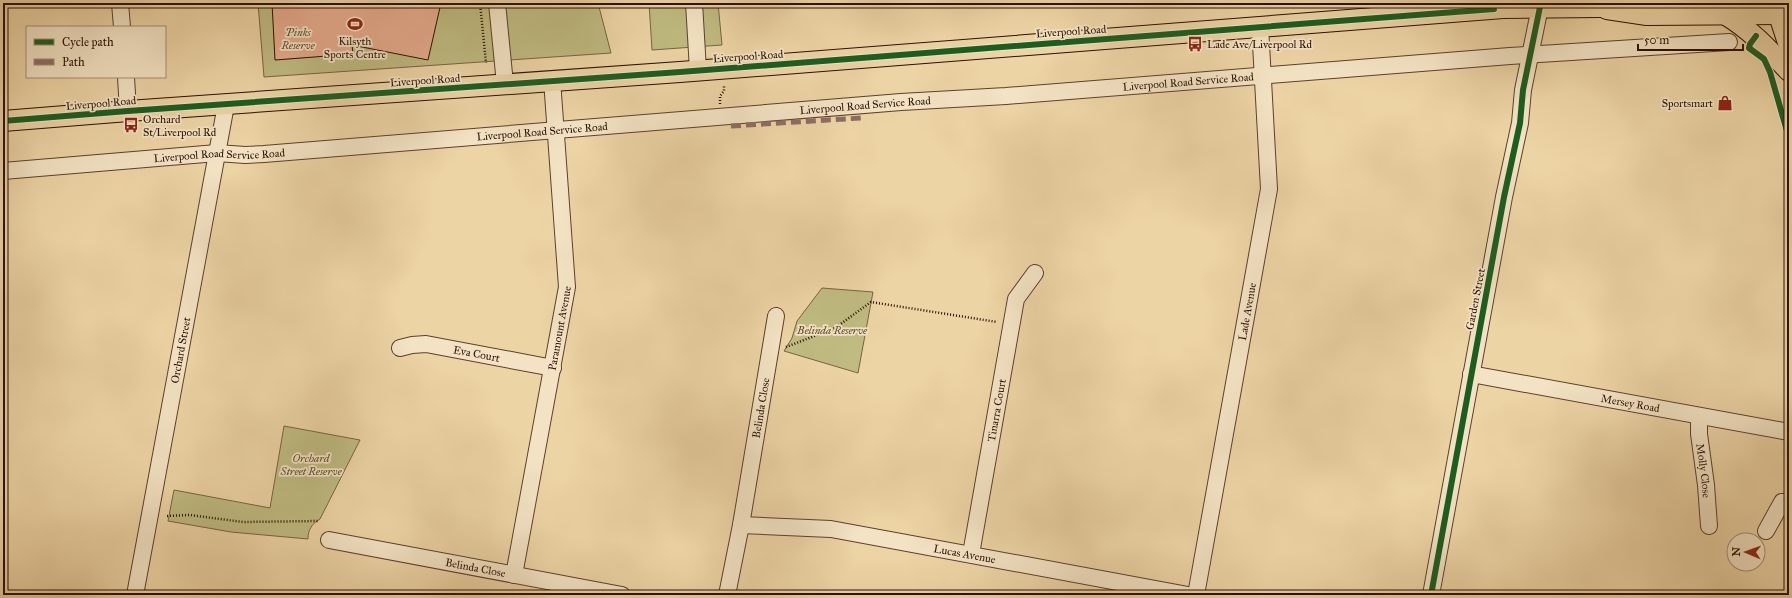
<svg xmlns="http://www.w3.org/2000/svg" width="1792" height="598" font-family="'IM FELL Great Primer',serif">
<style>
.green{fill:#bfbb81;stroke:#746542}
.building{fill:#e6ab8d;stroke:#2a0f02}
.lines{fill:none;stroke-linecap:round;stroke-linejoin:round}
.minor-casing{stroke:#5b402b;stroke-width:18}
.major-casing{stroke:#2a0f02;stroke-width:22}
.path{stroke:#2a0f02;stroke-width:2.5;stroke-dasharray:1 2;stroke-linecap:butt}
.minor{stroke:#f3e3c4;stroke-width:16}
.major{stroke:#edd4a5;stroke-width:20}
.quiet{stroke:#8d6e63;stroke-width:5;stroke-dasharray:10 5;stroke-linecap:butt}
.cycleway-casing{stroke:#f3e3c4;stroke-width:8}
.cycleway{stroke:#1b5e20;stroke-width:6}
.labels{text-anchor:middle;stroke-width:3.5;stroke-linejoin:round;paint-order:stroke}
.street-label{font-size:11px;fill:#2a0f02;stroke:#f3e3c4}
.park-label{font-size:11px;font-style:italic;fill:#5e4b2e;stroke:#f3e3c4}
.poi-label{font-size:11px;fill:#2a0f02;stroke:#f3e3c4;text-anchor:start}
</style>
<rect width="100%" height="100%" fill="#edd4a5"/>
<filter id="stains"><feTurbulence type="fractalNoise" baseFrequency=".005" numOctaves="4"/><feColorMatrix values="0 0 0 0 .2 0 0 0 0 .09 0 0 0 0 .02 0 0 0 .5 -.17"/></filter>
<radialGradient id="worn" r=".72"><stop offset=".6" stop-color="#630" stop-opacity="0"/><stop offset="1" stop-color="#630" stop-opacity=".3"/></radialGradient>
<g class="green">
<path d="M258 3H598L611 53 264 77Z"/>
<path d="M649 3H718L722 45 652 50Z"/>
<path d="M822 288 873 292 858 373 784 351 792 338 797 321Z"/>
<path d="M284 426 360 440 320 519C312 524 308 529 308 539L231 532 168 521 174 490 270 508Z"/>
</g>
<path class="building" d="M272 3H441L428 60 352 45 353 54 275 60Z"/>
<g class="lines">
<g class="minor-casing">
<g id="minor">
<path d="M120 3 122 27"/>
<path d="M497 3 505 84"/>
<path d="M694 3 698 70"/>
<path d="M126 77 128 111"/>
<path id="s1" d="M3 171 217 153 245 155 264 154 901 102 1006 96 1510 56 1729 42"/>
<path id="s2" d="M400 348 412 345 426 344 553 368"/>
<path id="s3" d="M1471 374 1789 432"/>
<path id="s4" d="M1699 416V434L1706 485 1709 526"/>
<path id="s5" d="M741 525 831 529 1188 595"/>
<path d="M1766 531 1782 502 1789 503"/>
<path id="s6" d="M329 540 622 595"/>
<path id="s7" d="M971 554 1016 299 1035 273"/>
<path id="s8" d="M514 575 567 287 552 80"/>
<path id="s9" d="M135 595 226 105"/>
<path id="s10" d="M727 595 741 525 776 316"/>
<path id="s11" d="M1196 595 1269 189 1260 26"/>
<path d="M1431 595 1504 197 1520 123 1523 90 1540 7"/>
</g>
</g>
<g class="major-casing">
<g id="major">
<path d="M1775 3 1789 46"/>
<path d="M1607 9 1647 15 1789 14"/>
<path d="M1726 15C1751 30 1769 50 1789 71"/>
<path d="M3 121 128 111 680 72 1503 8 1599 7 1625 3"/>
</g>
</g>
<g class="path">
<path d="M480 3 486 63"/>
<path d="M720 104V96L724 91V85"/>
<path d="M786 347 835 328 871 302 997 322"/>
<path d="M167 516 190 515 243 522 319 521"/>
</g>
<use href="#minor" class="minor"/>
<use href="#major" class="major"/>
<path class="quiet" d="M731 126 861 118"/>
<g class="cycleway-casing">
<g id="cycleway">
<path d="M1756 36 1750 44 1749 48 1764 59 1770 72 1789 138"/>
<path d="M3 121 128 111 680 72 1494 9"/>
<path d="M1431 595 1504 197 1520 123 1523 90 1540 7"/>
</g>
</g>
<use href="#cycleway" class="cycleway"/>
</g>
<defs>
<g id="stadium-bare" transform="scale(1.2)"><path d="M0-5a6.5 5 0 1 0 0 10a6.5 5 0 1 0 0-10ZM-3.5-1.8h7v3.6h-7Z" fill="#8f2418" stroke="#f3e3c4" stroke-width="2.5" paint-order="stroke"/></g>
<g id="bus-bare" transform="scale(1.2)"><path d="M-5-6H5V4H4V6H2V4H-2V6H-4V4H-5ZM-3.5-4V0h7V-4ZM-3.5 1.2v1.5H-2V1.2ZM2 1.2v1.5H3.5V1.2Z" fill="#8f2418" stroke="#f3e3c4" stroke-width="2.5" paint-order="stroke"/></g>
<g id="shop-bare" transform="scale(1.2)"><path d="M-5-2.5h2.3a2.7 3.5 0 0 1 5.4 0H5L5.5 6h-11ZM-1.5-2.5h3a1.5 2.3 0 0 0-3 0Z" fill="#8f2418" stroke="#f3e3c4" stroke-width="2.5" paint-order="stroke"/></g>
</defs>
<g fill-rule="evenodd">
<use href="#stadium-bare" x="355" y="24"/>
<use href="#bus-bare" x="1195" y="44"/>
<use href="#shop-bare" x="1725" y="103"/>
<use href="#bus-bare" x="131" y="125"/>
</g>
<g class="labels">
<g class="street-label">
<text transform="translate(1071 31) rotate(-4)" y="4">Liverpool Road</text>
<text transform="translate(748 56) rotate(-4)" y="4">Liverpool Road</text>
<text transform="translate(425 80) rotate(-4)" y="4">Liverpool Road</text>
<text dy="4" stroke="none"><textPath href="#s1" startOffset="1189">Liverpool Road Service Road</textPath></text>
<text transform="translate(101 103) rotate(-5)" y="4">Liverpool Road</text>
<text dy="4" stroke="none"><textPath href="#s1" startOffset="865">Liverpool Road Service Road</textPath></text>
<text dy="4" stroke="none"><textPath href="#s1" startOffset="541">Liverpool Road Service Road</textPath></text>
<text dy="4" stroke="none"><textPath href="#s1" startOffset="217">Liverpool Road Service Road</textPath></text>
<text transform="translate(1475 299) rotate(-79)" y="4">Garden Street</text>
<text dy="4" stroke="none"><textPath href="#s11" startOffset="288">Lade Avenue</textPath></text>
<text dy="4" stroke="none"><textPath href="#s8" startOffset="251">Paramount Avenue</textPath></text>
<text dy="4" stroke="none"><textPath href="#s9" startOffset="249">Orchard Street</textPath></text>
<text dy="4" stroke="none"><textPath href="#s2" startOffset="78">Eva Court</textPath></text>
<text dy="4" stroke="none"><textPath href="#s3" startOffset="162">Mersey Road</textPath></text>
<text dy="4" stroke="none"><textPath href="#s10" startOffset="190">Belinda Close</textPath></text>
<text dy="4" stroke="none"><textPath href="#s7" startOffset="146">Tinarra Court</textPath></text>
<text dy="4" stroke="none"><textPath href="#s4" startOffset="55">Molly Close</textPath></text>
<text dy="4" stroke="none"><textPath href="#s5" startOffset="226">Lucas Avenue</textPath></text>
<text dy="4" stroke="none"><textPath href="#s6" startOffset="149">Belinda Close</textPath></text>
</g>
<g class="park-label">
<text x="298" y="36">Pinks<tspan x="298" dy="13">Reserve</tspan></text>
<text x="832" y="334">Belinda Reserve</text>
<text x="311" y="462">Orchard<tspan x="311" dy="13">Street Reserve</tspan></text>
</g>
<g class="poi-label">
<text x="355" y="45" text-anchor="middle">Kilsyth<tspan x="355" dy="13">Sports Centre</tspan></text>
<text x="1207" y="48">Lade Ave/Liverpool Rd</text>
<text x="1713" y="107" text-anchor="end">Sportsmart</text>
<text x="143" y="123">Orchard<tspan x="143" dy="13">St/Liverpool Rd</tspan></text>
</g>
</g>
<rect width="1792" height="598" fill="none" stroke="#edd4a5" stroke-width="16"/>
<rect x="4" y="4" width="1784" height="590" fill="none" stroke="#2a0f02" stroke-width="2"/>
<rect x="8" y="8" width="1776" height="582" fill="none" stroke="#2a0f02"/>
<rect x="26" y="26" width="140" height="52" fill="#f3e3c4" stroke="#a38e76"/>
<rect x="34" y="39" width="20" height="6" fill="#1b5e20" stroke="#a38e76"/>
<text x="62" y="46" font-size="12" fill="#2a0f02">Cycle path</text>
<rect x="34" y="59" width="20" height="6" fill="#8d6e63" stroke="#a38e76"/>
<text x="62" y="66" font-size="12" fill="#2a0f02">Path</text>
<g transform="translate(1746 552) rotate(272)"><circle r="19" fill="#f3e3c4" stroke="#a38e76"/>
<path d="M0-3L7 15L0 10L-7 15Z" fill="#8f2418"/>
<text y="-6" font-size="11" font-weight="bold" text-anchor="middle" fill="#2a0f02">N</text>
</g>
<path d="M1638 44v6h105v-6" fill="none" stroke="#2a0f02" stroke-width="2"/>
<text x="1644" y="44" font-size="12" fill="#2a0f02" stroke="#f3e3c4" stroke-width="3" paint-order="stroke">50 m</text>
<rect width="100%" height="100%" filter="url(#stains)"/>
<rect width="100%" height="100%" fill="url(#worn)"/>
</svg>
